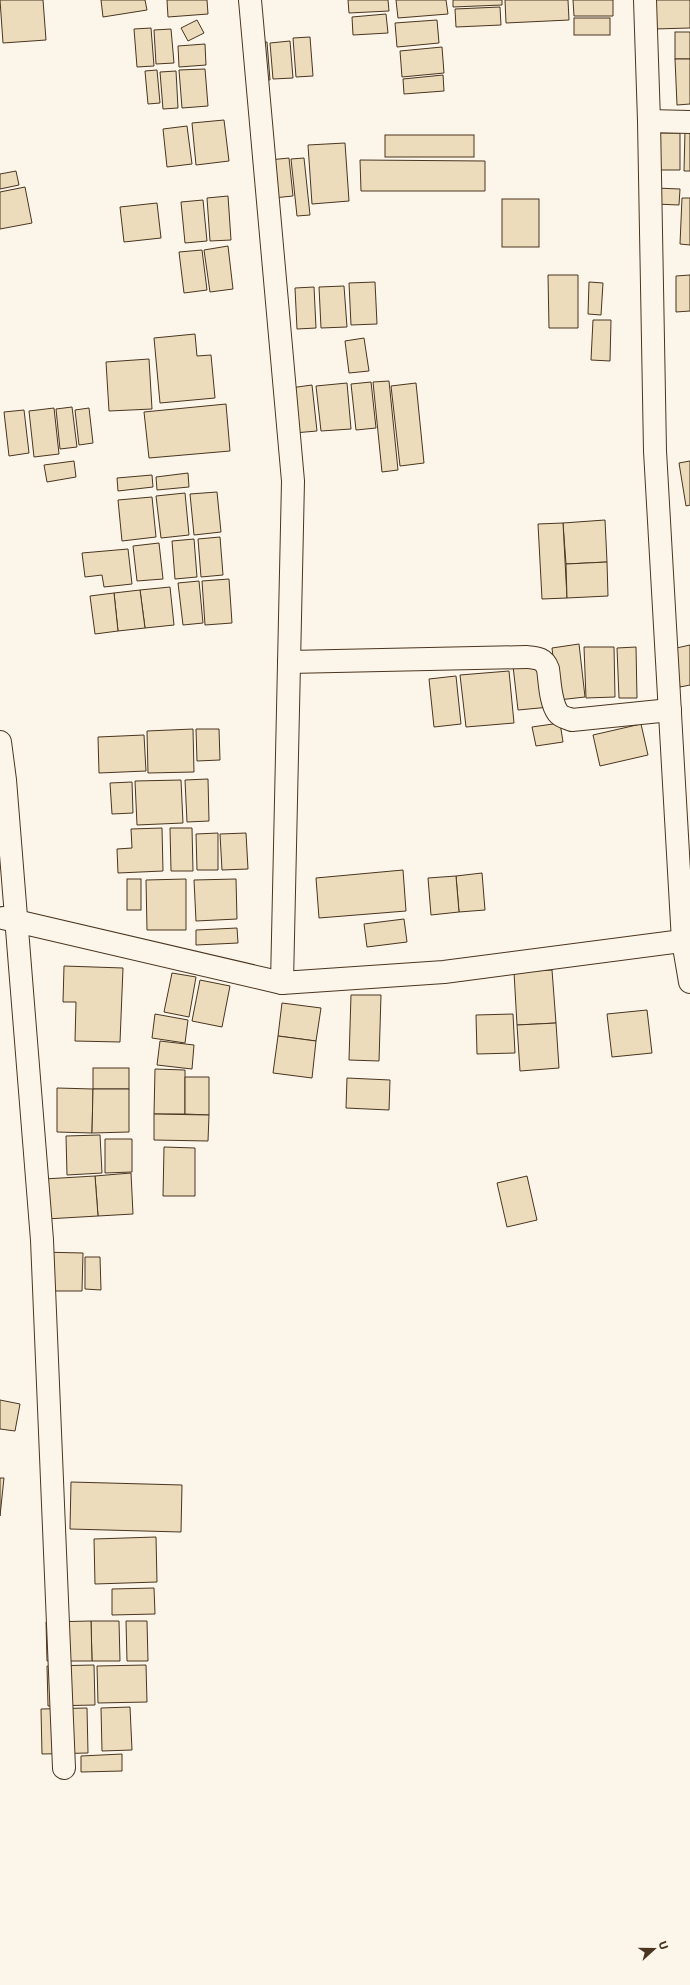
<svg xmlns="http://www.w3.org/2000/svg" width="690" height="1985" viewBox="0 0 690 1985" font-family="Commissioner,sans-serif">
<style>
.building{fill:#ecdcbc;stroke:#4a3520}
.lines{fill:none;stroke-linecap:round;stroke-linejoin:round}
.street-casing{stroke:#4a3520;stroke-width:24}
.street{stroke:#fbf6e9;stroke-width:22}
</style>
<rect width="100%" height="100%" fill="#fbf6e9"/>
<!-- building -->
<g class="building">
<path d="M0 0H43L46 40 3 43Z"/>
<path d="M101 0H145L147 10 103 17Z"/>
<path d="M167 0H207L208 14 168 17Z"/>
<path d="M348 0H388L389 11 349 13Z"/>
<path d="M396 0H446L448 14 398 18Z"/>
<path d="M453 0H502V5L453 7Z"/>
<path d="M505 0H568L569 20 506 23Z"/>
<path d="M573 0H613V16H574Z"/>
<path d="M653 0H690V28L654 29Z"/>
<path d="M500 7 501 25 456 27 455 9Z"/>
<path d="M386 14 388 33 353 35 352 17Z"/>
<rect x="574" y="18" width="36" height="17"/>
<path d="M197 20 204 33 188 41 181 28Z"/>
<path d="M437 20 439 43 397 47 395 23Z"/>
<path d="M151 28 154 66 137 67 134 29Z"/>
<path d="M171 29 174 63 156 64 154 30Z"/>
<rect x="675" y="32" width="15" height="27"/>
<path d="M310 37 313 76 296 77 293 38Z"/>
<path d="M290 41 293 78 273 79 270 43Z"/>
<path d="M267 42 270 80H259L256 43Z"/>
<path d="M205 44 206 65 179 67 178 46Z"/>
<path d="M442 47 444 73 402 77 400 51Z"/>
<path d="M675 59H690V104L677 105Z"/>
<path d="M205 69 208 106 182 108 179 70Z"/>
<path d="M157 70 160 103 148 104 145 71Z"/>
<path d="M176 71 178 108 163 109 160 72Z"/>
<path d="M443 75 444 91 404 94 403 79Z"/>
<path d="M224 120 229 161 196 165 192 123Z"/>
<path d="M187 126 192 164 167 167 163 129Z"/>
<path d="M685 131H690V171H684Z"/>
<path d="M658 133H680V170H657Z"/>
<rect x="385" y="135" width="89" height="22"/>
<path d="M345 143 349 201 312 204 308 145Z"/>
<path d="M289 158 293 196 273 198 269 160Z"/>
<path d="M304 158 310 215 297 216 291 159Z"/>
<path d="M360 160 485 161V191H361Z"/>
<path d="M16 171 19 185 0 189V174Z"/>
<path d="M25 187 32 223 0 229V192Z"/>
<path d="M655 188 680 189 679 205 655 204Z"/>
<path d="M228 196 231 240 210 241 207 198Z"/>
<path d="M682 198H690V245L680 244Z"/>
<rect x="502" y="199" width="37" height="48"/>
<path d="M203 200 207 241 185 243 181 202Z"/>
<path d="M157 203 161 238 124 242 120 207Z"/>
<path d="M228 246 233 289 210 292 204 250Z"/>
<path d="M202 250 207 290 184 293 179 252Z"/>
<path d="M548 275H578V328H549Z"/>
<path d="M690 275V311L676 312V276Z"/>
<path d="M375 282 377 324 351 325 349 283Z"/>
<path d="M589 282 603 283 601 315 588 314Z"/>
<path d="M344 286 347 327 321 328 319 287Z"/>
<path d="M314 287 316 328 297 329 295 288Z"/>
<path d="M593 320H611L610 361 591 360Z"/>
<path d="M195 334 197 356 211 355 215 398 160 403 154 338Z"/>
<path d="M364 338 369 371 349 373 345 341Z"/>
<path d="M149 359 152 409 109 411 106 362Z"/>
<path d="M389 381 398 470 382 472 373 382Z"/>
<path d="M371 382 376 428 356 430 351 384Z"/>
<path d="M347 383 351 429 321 431 316 386Z"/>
<path d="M416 383 424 463 400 466 391 386Z"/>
<path d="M312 385 317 431 294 433 290 388Z"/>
<path d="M226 404 230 451 149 458 144 412Z"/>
<path d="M72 407 77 447 60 449 56 409Z"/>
<path d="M54 408 59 454 34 457 29 411Z"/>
<path d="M89 408 93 443 79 445 75 410Z"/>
<path d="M24 410 29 453 9 456 4 412Z"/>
<path d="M74 461 76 477 47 482 44 465Z"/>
<path d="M690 461V505L686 506 679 463Z"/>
<path d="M188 473 189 487 157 490 156 477Z"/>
<path d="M152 475 153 487 118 491 117 478Z"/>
<path d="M217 492 221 532 194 535 190 494Z"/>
<path d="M185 493 189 535 161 538 156 496Z"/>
<path d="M152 497 156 537 122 541 118 500Z"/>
<path d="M605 520 607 562 566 564 563 523Z"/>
<path d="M563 523 567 598 542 599 538 524Z"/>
<path d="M220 537 223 575 201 577 198 539Z"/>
<path d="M194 539 197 577 175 579 172 541Z"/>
<path d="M159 543 163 579 137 581 133 546Z"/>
<path d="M128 549 132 584 104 587 102 575 85 577 82 553Z"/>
<path d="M607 562 608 596 567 598 566 564Z"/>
<path d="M229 579 232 623 205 625 202 581Z"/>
<path d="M199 581 203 623 183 625 178 583Z"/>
<path d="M170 587 174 625 145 628 140 590Z"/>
<path d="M140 590 145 628 118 631 114 593Z"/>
<path d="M114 593 118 631 95 634 90 596Z"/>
<path d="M579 644 585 697 558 700 552 648Z"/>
<path d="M690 645V685L680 687 672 649Z"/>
<path d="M584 647H614L615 697 586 698Z"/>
<path d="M636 647 637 698H619L617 648Z"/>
<path d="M545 663 550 707 518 710 513 666Z"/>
<path d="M509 671 514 723 466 727 460 675Z"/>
<path d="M456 676 461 724 434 727 429 679Z"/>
<path d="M560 723 563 742 536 746 532 727Z"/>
<path d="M641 724 648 755 600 766 593 735Z"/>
<path d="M193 729 194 772 148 773 147 731Z"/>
<path d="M196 729H219L220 760 197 761Z"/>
<path d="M144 735 146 771 99 773 98 737Z"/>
<path d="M208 779 209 821 187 822 185 780Z"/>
<path d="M181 780 183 823 137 825 135 781Z"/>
<path d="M132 782 133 813 112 814 110 783Z"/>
<path d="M162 828 163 871 118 873 117 849 132 848 131 829Z"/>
<path d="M170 828H192L193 871H171Z"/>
<path d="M218 833V870H197L196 834Z"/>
<path d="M246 833 248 869 222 870 220 834Z"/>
<path d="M403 870 406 911 319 918 316 878Z"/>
<path d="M482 873 485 910 459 912 456 876Z"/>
<path d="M456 876 459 912 431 915 428 878Z"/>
<rect x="127" y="879" width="14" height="31"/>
<path d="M186 879V930H147L146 880Z"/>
<path d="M236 879 237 919 196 921 194 880Z"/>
<path d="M404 919 407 942 367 947 364 924Z"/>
<path d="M237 928 238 943 196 945V930Z"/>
<path d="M64 966 123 968 120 1042 75 1041 76 1002H63Z"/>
<path d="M552 970 556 1023 517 1025 514 972Z"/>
<path d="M172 973 196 977 189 1017 164 1012Z"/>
<path d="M200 980 230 986 222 1027 192 1021Z"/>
<path d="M351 995H381L379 1061 349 1060Z"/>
<path d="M282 1003 321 1008 316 1041 278 1036Z"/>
<path d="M647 1010 652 1053 612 1057 607 1014Z"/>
<path d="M155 1014 188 1020 185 1043 152 1038Z"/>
<path d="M513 1014 515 1053 477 1054 476 1015Z"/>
<path d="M556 1023 559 1068 520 1071 517 1025Z"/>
<path d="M278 1036 316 1041 312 1078 273 1073Z"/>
<path d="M160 1041 194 1045 192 1069 157 1065Z"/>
<rect x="93" y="1068" width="36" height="21"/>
<path d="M155 1069 185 1070V1114H154Z"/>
<path d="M185 1077H209V1115L185 1114Z"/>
<path d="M347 1078 390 1080 389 1110 346 1108Z"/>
<path d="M57 1088 93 1089 92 1133 57 1132Z"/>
<path d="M93 1089H129V1132L92 1133Z"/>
<path d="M154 1114 209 1115 208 1141 154 1140Z"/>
<path d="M100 1135 102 1173 67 1175 66 1136Z"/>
<path d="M105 1139H132V1172L105 1173Z"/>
<path d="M164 1147 195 1148V1196H163Z"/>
<path d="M131 1173 133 1214 98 1216 95 1176Z"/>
<path d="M95 1176 98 1216 46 1219 44 1179Z"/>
<path d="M527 1176 537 1220 507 1227 497 1183Z"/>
<path d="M39 1252 83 1253 82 1291H38Z"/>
<path d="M85 1257H100L101 1290 85 1289Z"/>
<path d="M0 1400 20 1404 15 1431 0 1429Z"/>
<path d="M0 1478H4L0 1516Z"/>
<path d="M71 1482 182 1485 181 1532 70 1529Z"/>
<path d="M156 1537 157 1582 95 1584 94 1539Z"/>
<path d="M154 1588 155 1614 112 1615V1589Z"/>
<path d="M91 1621H119L120 1661H92Z"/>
<path d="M91 1621 92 1661H47L46 1622Z"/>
<path d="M126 1621H147L148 1661H127Z"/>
<path d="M94 1665 95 1705 48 1706 47 1666Z"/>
<path d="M146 1665 147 1702 98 1703 97 1666Z"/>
<path d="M130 1707 132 1750 102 1751 101 1708Z"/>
<path d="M87 1708 88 1753 42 1754 41 1709Z"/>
<path d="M122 1754V1771L81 1772V1756Z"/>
</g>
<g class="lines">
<!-- street casing -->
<g class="street-casing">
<g id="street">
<path d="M250 0 293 481 282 983"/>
<path d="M645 0 649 121 655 451 683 941 690 982"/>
<path d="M649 121 690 122"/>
<path d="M289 662 526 657C537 658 544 658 548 669 550 682 550 702 558 713 561 717 567 718 572 720L670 710"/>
<path d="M0 742 5 780 42 1240 64 1768"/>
<path d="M3 918 282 983 444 972 690 940"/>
</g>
</g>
<!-- street -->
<use href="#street" class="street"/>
</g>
<!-- north arrow -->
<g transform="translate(654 1949) rotate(69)" stroke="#fbf6e9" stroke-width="3" paint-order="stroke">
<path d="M0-3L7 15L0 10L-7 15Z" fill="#4a3520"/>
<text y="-6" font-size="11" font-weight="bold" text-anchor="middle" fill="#4a3520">U</text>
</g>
</svg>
